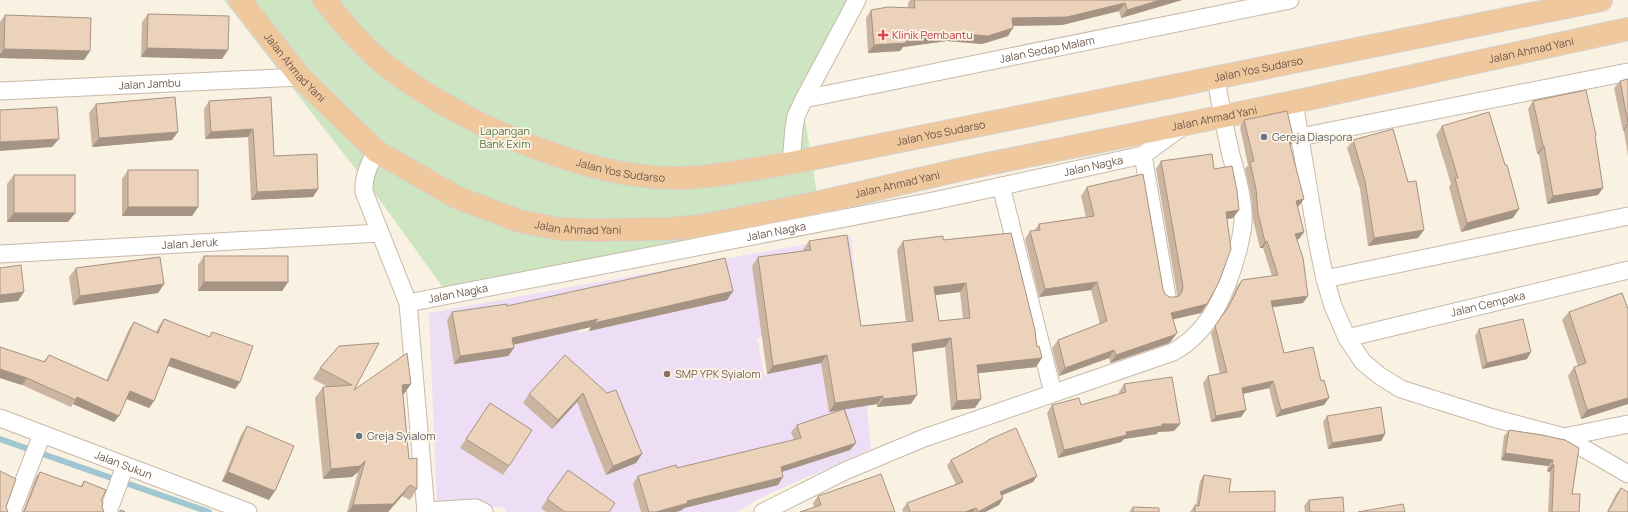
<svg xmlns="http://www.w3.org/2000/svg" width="1628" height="512" viewBox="0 0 1628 512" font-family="Manrope,sans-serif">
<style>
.education{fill:#eedef5;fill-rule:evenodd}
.green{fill:#cde5c1}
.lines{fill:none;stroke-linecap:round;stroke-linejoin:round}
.stream{stroke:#9fc6d1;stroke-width:6}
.minor-casing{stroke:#c8b9aa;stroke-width:19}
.trunk-casing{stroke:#d6d1cd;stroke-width:24}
.minor{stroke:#fff;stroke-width:17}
.trunk{stroke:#f0c89e;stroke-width:22}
.wall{fill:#cbb5a1;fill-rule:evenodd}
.shaded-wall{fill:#a59383}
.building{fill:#ecd2bb;stroke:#a59383;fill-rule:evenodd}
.health-dot{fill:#e0444e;stroke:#fdf5e6;stroke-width:1.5}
.worship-dot{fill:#6b7280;stroke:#fdf5e6;stroke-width:1.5}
.education-dot{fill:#8d6e63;stroke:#fdf5e6;stroke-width:1.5}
.labels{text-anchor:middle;stroke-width:3.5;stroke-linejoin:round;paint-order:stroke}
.health-label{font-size:11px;fill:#be3a42;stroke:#fdf5e6;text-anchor:start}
.street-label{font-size:11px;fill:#6d594b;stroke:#fdf5e6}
.park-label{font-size:11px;fill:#537847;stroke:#fdf5e6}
.worship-label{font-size:11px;fill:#5b616d;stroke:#fdf5e6;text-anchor:start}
.education-label{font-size:11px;fill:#785e54;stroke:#fdf5e6;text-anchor:start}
</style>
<rect width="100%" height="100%" fill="#f9f1e1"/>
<!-- education -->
<path class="education" d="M851 236 871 449 760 498 737 512H676L682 510 633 484 641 512H609L541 508 546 512H507L503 507 437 505 429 313ZM571 300H727L579 333ZM808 328 816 364 764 375 757 338Z"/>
<!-- green -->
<path class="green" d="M224 0H848L804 113 822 225 444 289 382 203Z"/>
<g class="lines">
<!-- stream -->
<path class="stream" d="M0 439 209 512"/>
<!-- minor casing -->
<g class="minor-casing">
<g id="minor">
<path id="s1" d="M0 91 300 77"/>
<path id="s2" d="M804 99 1290 0"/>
<path d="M1294 102 1317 240 1325 279 1333 306 1347 338 1363 362 1380 376 1401 389 1493 418 1564 437 1628 474"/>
<path d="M1300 137 1628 72"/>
<path d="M376 151C369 165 363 177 364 192L408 303 426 512"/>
<path d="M1143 155 1167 296"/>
<path d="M791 163 794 128 796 116 804 99 857 0"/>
<path d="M1001 186 1053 393"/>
<path id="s3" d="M0 254 380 233"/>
<path d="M1325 279 1628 216"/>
<path id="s4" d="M408 303 938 200 1143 155 1183 126"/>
<path id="s5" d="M1347 338 1628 270"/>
<path id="s6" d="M0 418 248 512"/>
<path d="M1564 437 1628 424"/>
<path d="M426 511 476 508 484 512"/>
<path d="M12 512 42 434"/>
<path d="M108 512 125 466"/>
<path d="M763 512 845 471 924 438 1173 352C1211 331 1227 291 1238 250 1241 237 1244 225 1243 212 1242 192 1236 174 1231 155 1225 129 1220 104 1216 78"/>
</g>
</g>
<!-- trunk casing -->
<g class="trunk-casing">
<g id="trunk">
<path id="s7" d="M240 0 300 77 376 151 456 197 519 221 559 229 593 230 667 229 700 226 821 202 963 169 1294 102 1628 29"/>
<path id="s8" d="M324 0C341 20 357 41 377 58 445 116 581 178 672 178 712 178 752 169 791 163L1601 0"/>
</g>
</g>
<!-- minor -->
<use href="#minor" class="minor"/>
<!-- trunk -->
<use href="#trunk" class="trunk"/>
</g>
<!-- wall -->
<g class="wall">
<path d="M910 0H1182L1121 18 1119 11 1062 25 1013 26 1008 36 982 44 947 41 903 47 900 51 868 53 866 18 871 10 908 8V3Z"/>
<path d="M148 14 222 59 141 57 142 22Z"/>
<path d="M5 15 84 60 0 58V22Z"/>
<path d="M1628 79V156L1624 131H1623L1614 88 1620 81Z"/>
<path d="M271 97 274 156 318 189 313 197 251 200 248 137 205 139 204 109 209 101Z"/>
<path d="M1533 101 1596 135 1595 137 1603 188 1598 195 1547 204 1539 154H1537L1528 109Z"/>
<path d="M96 104 172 140 92 147 89 113Z"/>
<path d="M1244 120 1294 140 1290 145 1299 206 1297 207 1304 232 1299 239H1297L1303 303 1272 307 1284 353 1324 405 1276 417 1269 388 1243 394 1241 417 1211 422 1203 383 1208 376 1220 374 1211 333 1225 313 1237 286 1242 280 1272 276 1263 248H1260L1253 220 1251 196 1245 169 1248 165 1240 127Z"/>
<path d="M1442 126 1513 218 1461 232 1449 187 1451 184 1436 135Z"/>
<path d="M1353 140 1418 238 1368 246 1360 189 1347 148Z"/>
<path d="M1161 161 1214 169 1239 210 1233 218 1227 219 1207 304 1201 313 1173 319 1177 333 1171 341 1169 343 1110 363 1109 358 1059 376 1052 348 1058 340 1100 324 1091 290 1039 297 1025 239 1030 231H1034L1039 224 1086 217 1081 196 1087 187 1163 289 1165 294 1169 297H1177V294L1156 169Z"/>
<path d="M128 170 198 207 192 216H122V179Z"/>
<path d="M14 175 75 213 68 222H7V184Z"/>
<path d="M943 240 1036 367 978 373 975 408 951 410 945 347 913 352 911 404 877 407V404L845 409 856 443 850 450 782 472 778 485 684 508 682 510 676 512H641L633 484 638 476 677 468 794 440 791 432 797 425 842 410 829 412 821 363 767 374 752 266 758 257 803 251V250L809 241 861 326 906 322 897 250 903 241ZM960 292 963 319 939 321 935 295Z"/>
<path d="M204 256 288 282 282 291H198V265Z"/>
<path d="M76 268 164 284 158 293 73 305 69 277Z"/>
<path d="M733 291 727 300 589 331 591 327 513 345 514 348 508 356 454 364 447 320 452 312 507 306Z"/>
<path d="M1569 312 1628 404 1581 419 1568 376 1574 367 1578 366 1562 320Z"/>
<path d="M164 319 209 337 212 332 240 382 235 389 168 366 154 401 149 408 126 399 119 416 114 422 73 404 71 407 22 385 0 378 44 361 49 355 106 381 129 329 134 322 156 332 159 326Z"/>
<path d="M1479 329 1527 359 1482 369 1475 336Z"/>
<path d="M339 346 354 390 411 384 403 395 409 459 417 489 410 500 402 496 388 512H347L358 472 352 477 323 479 315 398 323 387H328L313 379 320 368Z"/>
<path d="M565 355 642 454 636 463 606 475 577 402 552 429 523 403 529 394Z"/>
<path d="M1124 384 1180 424 1174 431 1158 432 1157 434 1124 439 1121 442 1058 458 1047 413 1052 405H1081L1119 394V392Z"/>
<path d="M490 403 509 466 503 475 460 448Z"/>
<path d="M1327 416 1385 434 1381 441 1328 449 1323 422Z"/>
<path d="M247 426 269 500 222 481 241 435Z"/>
<path d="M1509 430 1542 435 1572 494 1579 512H1548L1550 472 1547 471 1548 466 1501 460 1504 436Z"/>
<path d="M988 440 1033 482 1002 495 1003 498 999 505 985 512H903L902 510 907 503 956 484 947 466 951 460 986 442Z"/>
<path d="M568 470 609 512H546L541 508Z"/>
<path d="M40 472 80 487 84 481 101 501 102 507 23 512 36 477Z"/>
<path d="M1204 475 1229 492 1275 512H1190L1195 505 1196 506 1200 481Z"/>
<path d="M1621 488 1628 512H1607L1616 494Z"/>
<path d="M818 496 895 512 814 507 813 503Z"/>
<path d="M1309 500 1344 512H1305L1304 506Z"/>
<path d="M1133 507 1159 512H1129Z"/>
</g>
<!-- shaded-wall -->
<g class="shaded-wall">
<path d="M1160 0H1182L1121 18 1127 10Z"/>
<path d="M1125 3 1119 11 1062 25 1006 26 1012 18Z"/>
<path d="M1013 28 1008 36 982 44 947 41 903 47 900 51 868 53 874 45 906 39 953 33Z"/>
<path d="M147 48 228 50 222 59 141 57Z"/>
<path d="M4 49 90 51 84 60 0 58V54Z"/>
<path d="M1628 123V125L1624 131H1623Z"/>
<path d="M253 129 248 137 205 139 211 132Z"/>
<path d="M178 132 172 140 92 147 99 138Z"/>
<path d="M59 139 52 147 0 151V142Z"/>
<path d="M1294 140 1289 147V141Z"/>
<path d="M1543 146H1544L1539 154H1537Z"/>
<path d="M1603 188 1598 195 1547 204 1553 196Z"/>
<path d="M318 189 313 197 251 200 257 192Z"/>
<path d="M1304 199 1299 206 1291 208 1296 201Z"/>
<path d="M128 207H198L192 216H122Z"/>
<path d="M1519 209 1513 218 1461 232 1467 223Z"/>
<path d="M1239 210 1233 218 1220 220 1226 212Z"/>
<path d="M14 213H75L68 222H7Z"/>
<path d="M1424 230 1418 238 1368 246 1374 238Z"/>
<path d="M1304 232 1299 239 1291 241 1295 234Z"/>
<path d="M1267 241 1263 248H1260L1265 242Z"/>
<path d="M204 282H288L282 291H198Z"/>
<path d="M1097 282 1091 290 1039 297 1045 289Z"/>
<path d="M966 283 960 292 928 296 934 287Z"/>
<path d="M164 284 158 293 73 305 80 296Z"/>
<path d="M733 291 727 300 589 331 591 327 507 346 512 338 598 319Z"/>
<path d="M24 292 18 301 0 303V295Z"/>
<path d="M1308 296 1303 303 1266 308 1271 301Z"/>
<path d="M1207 304 1201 313 1166 321 1171 313Z"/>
<path d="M1177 333 1171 341 1169 343 1110 363 1116 355Z"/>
<path d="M951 338 945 347 906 353 912 344Z"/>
<path d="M514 348 508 356 454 364 460 356Z"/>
<path d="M1114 350 1109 358 1059 376 1065 368Z"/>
<path d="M1531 352 1527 359 1482 369 1487 363Z"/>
<path d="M827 355 821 363 767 374 773 366Z"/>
<path d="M171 358 240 382 235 389 166 365Z"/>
<path d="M1042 358 1036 367 971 374 977 365Z"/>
<path d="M0 369 27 378 22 385 0 378Z"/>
<path d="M1273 381 1269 388 1237 395 1242 388Z"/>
<path d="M411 384 403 395 402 385Z"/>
<path d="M130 391 154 401 149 408 125 398Z"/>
<path d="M583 393 577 402 552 429 558 420Z"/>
<path d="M917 395 911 404 877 407 883 399Z"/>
<path d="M883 396 877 404 829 412 835 403Z"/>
<path d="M77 397 119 416 114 422 73 404Z"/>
<path d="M1329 398 1324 405 1276 417 1281 410Z"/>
<path d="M1628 398V404L1581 419 1587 410Z"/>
<path d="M981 399 975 408 951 410 957 401Z"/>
<path d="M1246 410 1241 417 1211 422 1216 416Z"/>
<path d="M1162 424H1180L1174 431 1158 432 1157 434 1124 439 1121 442 1058 458 1064 450 1126 432Z"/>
<path d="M1385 434 1381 441 1328 449 1332 443Z"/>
<path d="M856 443 850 450 775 474 781 467Z"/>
<path d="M1505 453 1553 460 1548 466 1501 460Z"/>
<path d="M642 454 636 463 606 475 613 466Z"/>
<path d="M365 461 358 472 352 477 323 479 331 469Z"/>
<path d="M1552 465H1554L1550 472 1547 471Z"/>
<path d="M228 472 275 491 269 500 222 481Z"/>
<path d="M1037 476 1033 482 996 498 1000 492Z"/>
<path d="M783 477 778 485 684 508 682 510 676 512H656L687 501Z"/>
<path d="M410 485 402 496 388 512H348L353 505Z"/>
<path d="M1003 498 999 505 985 512H978Z"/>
<path d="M976 508 973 512H965Z"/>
</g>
<!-- building -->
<g class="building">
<path d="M914 0H1160L1127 10 1125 3 1067 17 1012 18 1013 28 988 36 953 33 906 39V43L874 45 871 10 888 7 915 8Z"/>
<path d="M148 14 229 16 228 50 147 48Z"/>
<path d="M5 15 91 18 90 51 4 49Z"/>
<path d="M1628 79V123L1620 81Z"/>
<path d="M1586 90 1596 135 1595 136 1603 188 1553 196 1544 146H1543L1533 101Z"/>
<path d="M175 97 178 132 99 138 96 104Z"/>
<path d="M271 97 274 156 317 154 318 189 257 192 253 129 211 132 209 101Z"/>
<path d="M57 107 59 139 0 142V110Z"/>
<path d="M1287 111 1294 140 1289 141 1304 199 1296 201 1304 232 1295 234 1303 258 1308 296 1271 301 1284 353 1313 347 1321 381 1324 380 1329 398 1281 410 1273 381 1242 388 1246 410 1216 416 1208 376 1227 372 1215 326 1229 306 1242 280 1278 275 1267 241 1265 242 1258 213 1256 189 1250 162 1254 161 1244 120Z"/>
<path d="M1489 112 1505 165H1507L1519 209 1467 223 1455 178H1458L1442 126Z"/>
<path d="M1393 129 1408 182 1416 181 1424 230 1374 238 1365 181 1353 140Z"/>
<path d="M1212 154 1214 169 1232 166 1237 191 1239 210 1226 212 1231 249 1219 282 1207 304 1171 313 1177 333 1174 335 1116 355 1114 350 1065 368 1058 340 1107 321 1097 282 1045 289 1030 231 1040 230 1039 224 1094 216 1087 187 1143 174 1163 289 1165 294 1169 297H1175L1179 296 1182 292 1183 286 1161 161Z"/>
<rect x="128" y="170" width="70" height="37"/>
<rect x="14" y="175" width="61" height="38"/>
<path d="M1011 233 1035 330 1037 347 1039 346 1042 358 977 365 981 399 957 401 951 338 912 344 917 395 883 399V396L835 403 827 355 773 366 758 257 811 250 809 241 847 235 861 326 913 321 903 241 943 236V240ZM966 283 970 318 939 321 934 287Z"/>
<rect x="204" y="256" width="84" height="26"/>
<path d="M160 257 164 284 80 296 76 268Z"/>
<path d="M725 258 733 291 594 323 598 319 512 338 514 348 460 356 452 312 507 304V306Z"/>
<path d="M21 265 24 292 0 295V268Z"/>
<path d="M1622 293 1628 309V398L1587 410 1574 367 1586 363 1569 312Z"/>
<path d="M164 319 210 337 212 332 253 346 240 382 171 358 154 401 130 391 119 416 77 397 76 400 27 378 0 369V347L45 362 49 355 108 381 134 322 158 333Z"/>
<path d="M1523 319 1531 352 1487 363 1479 329Z"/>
<path d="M379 343 354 390 407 353 411 384 402 385 409 459 417 458V489L410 485 393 504 353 505 365 461 360 466 331 469 323 387 352 385 320 368 339 346Z"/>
<path d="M565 355 607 393 616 390 642 454 613 466 583 393 558 420 529 394Z"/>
<path d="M1172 377 1180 424H1162V426L1126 432 1127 435 1064 450 1052 405 1079 398 1081 405 1126 392 1124 384Z"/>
<path d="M490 403 532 430 509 466 466 439Z"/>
<path d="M1381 407 1385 434 1332 443 1327 416Z"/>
<path d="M844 409 856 443 781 467 783 477 687 501 688 503 656 512H649L638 476 676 465 677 468 801 438 797 425Z"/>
<path d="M247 426 294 446 275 491 228 472Z"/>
<path d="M1016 428 1037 476 1000 492 1003 498 978 512 976 508 965 512H910L907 503 963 482 951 460 988 441V440Z"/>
<path d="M1509 430 1542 435 1565 440 1579 448 1572 494H1580L1579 512H1552L1554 465H1552L1553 460 1505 453Z"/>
<path d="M568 470 615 503 609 512H565L547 499Z"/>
<path d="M0 471 16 479 6 507 8 512H0Z"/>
<path d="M40 472 82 487 84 481 106 490 101 501 103 502 102 507 104 512H23L25 510Z"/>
<path d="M881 474 895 512H800L821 505 818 496Z"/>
<path d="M1204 475 1231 479 1229 492 1275 491V512H1195V505L1199 506Z"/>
<path d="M1621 488 1628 492V512H1608Z"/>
<path d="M1343 497 1344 512H1310L1309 500Z"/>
<path d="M1403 504 1405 512H1358Z"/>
<path d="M1133 507 1159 508V512H1133Z"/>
<path d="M121 510 125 512H119Z"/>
</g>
<!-- markers -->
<path class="health-dot" d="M881 29h4v4h4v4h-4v4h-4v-4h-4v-4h4z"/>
<g class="worship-dot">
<circle cx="1264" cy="137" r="4"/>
<circle cx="359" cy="436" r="4"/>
</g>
<circle class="education-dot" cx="667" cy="374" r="4"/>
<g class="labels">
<!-- health labels -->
<g class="health-label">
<text x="892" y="39">Klinik Pembantu</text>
</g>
<!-- street labels -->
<g class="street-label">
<text dy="4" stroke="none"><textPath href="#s2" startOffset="248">Jalan Sedap Malam</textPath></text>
<text dy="4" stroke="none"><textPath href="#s7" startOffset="1395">Jalan Ahmad Yani</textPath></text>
<text dy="4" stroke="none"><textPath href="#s7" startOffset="87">Jalan Ahmad Yani</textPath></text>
<text dy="4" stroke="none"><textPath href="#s8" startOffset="999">Jalan Yos Sudarso</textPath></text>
<text dy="4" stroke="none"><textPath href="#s1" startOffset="150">Jalan Jambu</textPath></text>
<text dy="4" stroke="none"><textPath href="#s7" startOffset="1071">Jalan Ahmad Yani</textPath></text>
<text dy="4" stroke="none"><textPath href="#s8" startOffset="675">Jalan Yos Sudarso</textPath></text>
<text dy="4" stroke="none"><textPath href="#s4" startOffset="699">Jalan Nagka</textPath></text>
<text dy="4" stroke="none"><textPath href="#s8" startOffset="350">Jalan Yos Sudarso</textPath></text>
<text dy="4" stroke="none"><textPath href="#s7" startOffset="747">Jalan Ahmad Yani</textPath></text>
<text dy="4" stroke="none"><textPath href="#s7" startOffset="423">Jalan Ahmad Yani</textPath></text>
<text dy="4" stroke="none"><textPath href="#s4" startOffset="375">Jalan Nagka</textPath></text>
<text dy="4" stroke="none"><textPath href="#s3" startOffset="190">Jalan Jeruk</textPath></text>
<text dy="4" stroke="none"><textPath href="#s4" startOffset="51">Jalan Nagka</textPath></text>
<text dy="4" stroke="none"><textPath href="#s5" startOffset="145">Jalan Cempaka</textPath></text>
<text dy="4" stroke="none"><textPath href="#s6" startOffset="132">Jalan Sukun</textPath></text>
</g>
<!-- park labels -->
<g class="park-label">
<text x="505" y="135">Lapangan<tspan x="505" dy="13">Bank Exim</tspan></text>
</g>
<!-- worship labels -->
<g class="worship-label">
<text x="1272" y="141">Gereja Diaspora</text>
<text x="367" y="440">Greja Syialom</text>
</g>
<!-- education labels -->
<g class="education-label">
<text x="675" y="378">SMP YPK Syialom</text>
</g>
</g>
</svg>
